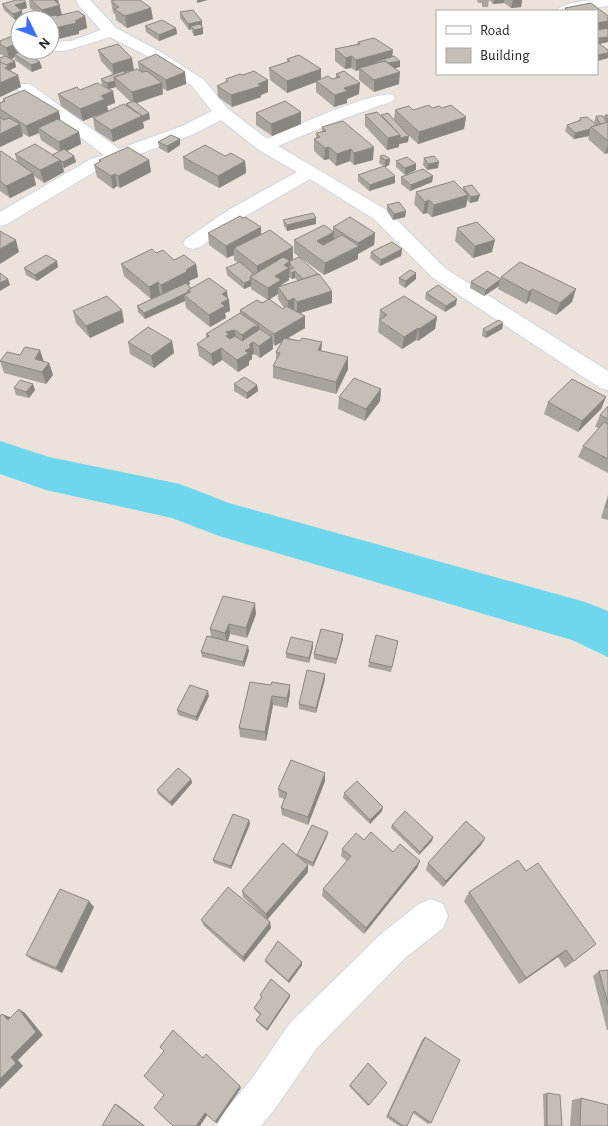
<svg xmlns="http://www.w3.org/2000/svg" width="608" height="1126" viewBox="0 0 608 1126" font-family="'Alegreya Sans',sans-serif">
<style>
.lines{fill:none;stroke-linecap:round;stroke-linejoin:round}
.river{fill:#6ed6ed;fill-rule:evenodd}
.street-casing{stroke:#d0d5e2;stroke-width:2}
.street{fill:#fff;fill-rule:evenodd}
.wall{fill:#a9a39d;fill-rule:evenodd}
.shaded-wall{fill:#898580}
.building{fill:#c4beb7;stroke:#898580}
</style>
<rect width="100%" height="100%" fill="#ebe3db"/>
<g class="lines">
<!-- river -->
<path class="river" d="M0 441 49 457 180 484 229 503 585 602 608 611V657L572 640 219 536 172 518 46 490 0 474Z"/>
<!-- street casing -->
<g class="street-casing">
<g id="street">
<path d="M76 0H90L116 28 161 52 204 80 228 109 267 139C289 129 374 90 393 95L395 98 393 101 337 121 278 146 388 211 446 269 608 371V390L600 388 432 277 374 219 310 179 244 217 200 247 193 249 186 247 183 243 186 239 230 209 297 172 259 150 221 120 194 134 101 168 7 224 0 226V212L89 160 104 155 18 90 16 87 18 84H30L119 149 182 126 212 111 192 86 151 58 110 37 65 51 45 50H50V42L71 41 101 30 80 7Z"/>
<path d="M608 0V6L575 11H556C567 0 592 0 608 0Z"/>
<path d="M431 899 443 904 448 916 443 928 405 958 316 1049 277 1106 261 1126H217L223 1113 251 1080 290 1023 381 934 419 904Z"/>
</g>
</g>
<!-- street -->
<use href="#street" class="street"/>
</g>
<!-- wall -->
<g class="wall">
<path d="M29 0H58L62 15 85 16 87 28 79 31V34L50 20 40 19 42 18 30 8Z"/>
<path d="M477 0H489L488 7H482V3H478Z"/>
<path d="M489 0H522L521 7 511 8 504 3 493 4Z"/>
<path d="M111 1 153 19 127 28 116 20 115 14 113 13Z"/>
<path d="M591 3 608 16V42L600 44 608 50V58L597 61V11H564L565 8Z"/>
<path d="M2 4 27 8 20 10 23 17 15 20 4 10Z"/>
<path d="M180 12 202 27 203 34 194 36 192 32 191 29 189 30 180 18Z"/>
<path d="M145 26 176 28 177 34 159 41 146 32Z"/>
<path d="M20 33V50H40L41 54 34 58 42 68 32 72 15 60V57L11 59 16 67 10 70V71L18 75 21 87 0 97V58L4 56 0 54V41Z"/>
<path d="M358 42 400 61V67L394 68 399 84 374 92 359 80V70L356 71 351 68 345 69 335 61V49L357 44Z"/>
<path d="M98 50 134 70 125 72 126 73 139 70 138 62 185 72 186 84 167 91 162 88 163 94 137 103 150 119 143 122 144 128 113 142 95 130 93 118 126 106V104L131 102 116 88V87L109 89 113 91 115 103 107 106 108 111 83 121 61 106 58 94 80 90 105 87 102 85 101 79 113 74 101 61Z"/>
<path d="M287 59 321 79H332L336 78V74L344 71 359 94 347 99V103L334 107 316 92V82L287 93 270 80 269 68 287 62Z"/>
<path d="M243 75 268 80V92L261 95V97L232 107 218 97 217 86 226 82V79Z"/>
<path d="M3 99 61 121 79 132 81 144 66 151 74 156 76 162 64 168 63 167 64 172 44 183 34 176 36 185 10 198 0 191V152L17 162 15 154 52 155 59 152 41 140 39 133 29 137 22 133 23 136 0 147V103L3 101Z"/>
<path d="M432 108H442L466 117 464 129 418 144 407 134 408 142 399 144V147L387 150 365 126V115H381L394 120 395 110H413Z"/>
<path d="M301 112V124L272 136 256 125V113Z"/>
<path d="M605 115H608V153L605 154 588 139 589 136 574 139 565 131 567 125 579 121 580 118 595 124 594 122 596 116 604 118Z"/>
<path d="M322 127 373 160 354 165 350 161 336 166 329 159 324 160 314 151V139H316V133L322 132Z"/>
<path d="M180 139V145L168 153 159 148 158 142Z"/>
<path d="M225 156 245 161 246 173 219 188 184 169 183 157Z"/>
<path d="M380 156 390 159 389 165 385 167 379 163Z"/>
<path d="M424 158 438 168 427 170 423 165Z"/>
<path d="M99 160H149L151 172 120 188 117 186 113 189 97 177 94 165 99 162Z"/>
<path d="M396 161 416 164V170L405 175 396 167Z"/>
<path d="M358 175 395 176V183L369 191 358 181Z"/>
<path d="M433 176 432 182 410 191 401 184V177Z"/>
<path d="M463 187 478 201 470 203 467 200 466 207 432 217 427 213 423 214 414 204 416 192 463 190Z"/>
<path d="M387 205 406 211 405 217 393 220 387 211Z"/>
<path d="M283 220 316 224 287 231 284 226Z"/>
<path d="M333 227 375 233 374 245 358 254V259L324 275 294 253V240L333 231Z"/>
<path d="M457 228 492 252 473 258 455 241Z"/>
<path d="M208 233 261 234 293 247V259L332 291V303L300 313 305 328 287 338 300 341 322 342 321 350 348 369 336 394 273 378V366L276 360V352L282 341 275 346 273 344V349L260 358 254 354 252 355V359L249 361V365L238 372 222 360 213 366 199 356 197 344 206 338V334L240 313V310L262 303 268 300 251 289V286L244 289 227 275 226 268 238 263 234 260V255L227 258 209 245ZM289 277 292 279 295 278 298 281 281 286V285L289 280ZM278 294V299L284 308 283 309 269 300Z"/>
<path d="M402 249 401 256 380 266 370 258 371 252Z"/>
<path d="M174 260 196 264 198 277 189 281 190 284 188 285 191 288 228 298 230 311 225 313 226 318 210 327 186 308 185 301 145 319 138 312 137 306 161 295H160L151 299 124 276 121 264Z"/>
<path d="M58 267 37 281 26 275 24 268Z"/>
<path d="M416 273V279L405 288 399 284V278Z"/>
<path d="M501 277 572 302 556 315 529 301 526 304 498 289 499 286 484 296 470 288 471 282 501 278Z"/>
<path d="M426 293 456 305 445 312 425 299Z"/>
<path d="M380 310 437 317 435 329 418 341 416 340 402 349 378 332Z"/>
<path d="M73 311 124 322 90 338 76 323Z"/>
<path d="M503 323 502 329 486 338 482 336 483 329Z"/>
<path d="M172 341 174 353 154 368 130 354 128 342Z"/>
<path d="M20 355 49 363 53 375 46 384 4 373 0 361Z"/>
<path d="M234 384 257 385 258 391 247 399 234 391Z"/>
<path d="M14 388 35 390 29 398 16 395Z"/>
<path d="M381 389 380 401 365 421 338 409 339 397Z"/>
<path d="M606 397 601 409 578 432 544 414 548 402Z"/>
<path d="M608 406V473L578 457 583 446 599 428 595 427 600 415Z"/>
<path d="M608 495V520L601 518Z"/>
<path d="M256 614 247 638 230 634 228 641 249 651 244 667 202 657 201 652 211 637 210 629Z"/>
<path d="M343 634V639L336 664 314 659V654Z"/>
<path d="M398 641 391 672 368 667 369 662Z"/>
<path d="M313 642V647L309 663 286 658V653Z"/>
<path d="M325 674V679L316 713 299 709V704Z"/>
<path d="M250 682 290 694 287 708 273 705 266 741 240 737 239 728Z"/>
<path d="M209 696 197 721 178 715 177 710Z"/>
<path d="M325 773V781L308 825 282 815 281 808 284 799 279 797 278 789Z"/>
<path d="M191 779 192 783 172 806 158 794 157 790Z"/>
<path d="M344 793 382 811 370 824 343 798Z"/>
<path d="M250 824 231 869 214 863 213 860Z"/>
<path d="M392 825 433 837 432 841 419 855 391 828Z"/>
<path d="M328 832 327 836 313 867 306 863 308 872 267 920 270 922 271 928 244 962 204 926 201 920 264 917 243 897 242 891 297 855Z"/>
<path d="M485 838 481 845 443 887 426 870 428 863Z"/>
<path d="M364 840 420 861 417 868 364 934 322 896 323 889 347 861 341 856 342 849Z"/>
<path d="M526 871 596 944 565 968 558 957 519 984 464 901 469 892Z"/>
<path d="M94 907 62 973 32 960 26 955Z"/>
<path d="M265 960 302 962V965L289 983 265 962Z"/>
<path d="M608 970V1030H607L593 976 599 971Z"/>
<path d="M260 995 290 997 267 1031 257 1022 256 1020 260 1015 255 1010 254 1008 261 998Z"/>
<path d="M425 1037 431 1123 428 1124 413 1113 407 1126H399L386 1117 422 1040Z"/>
<path d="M368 1063 387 1083 368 1106 349 1086Z"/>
<path d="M547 1093 562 1126H544L543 1094Z"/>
<path d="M581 1098 608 1126H570L572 1100Z"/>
</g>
<!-- shaded-wall -->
<g class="shaded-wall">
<path d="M53 0H58L62 16 44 20 42 10Z"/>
<path d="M197 0H208L197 3Z"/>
<path d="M494 0H504V3L493 4Z"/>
<path d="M513 0H522L521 7 511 8Z"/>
<path d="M26 2 27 8 17 11 15 5Z"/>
<path d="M151 8 153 19 127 28 125 16Z"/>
<path d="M22 11 23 17 15 20 13 14Z"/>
<path d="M85 16 87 28 79 31V34L50 41V29L75 21Z"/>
<path d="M202 21V27L191 26V29L189 30 188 24Z"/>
<path d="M608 21V32L597 34V23Z"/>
<path d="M176 28 177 34 159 41V35Z"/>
<path d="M203 28V34L194 36V30Z"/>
<path d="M608 37V42L598 44 599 38Z"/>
<path d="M20 42V50H22L23 54H14L15 57 10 60 6 48Z"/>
<path d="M30 50H40L41 54 32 58Z"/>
<path d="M393 50 392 61 375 62V66L359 68V70L356 71V60Z"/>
<path d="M608 53V58L597 61V55Z"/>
<path d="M352 56 351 68 345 69 346 58Z"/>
<path d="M132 58 134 70 114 75 112 64Z"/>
<path d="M15 61 16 67 10 70 12 78 18 75 21 87 0 97V83L5 65Z"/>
<path d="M400 61V67L379 72V66Z"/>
<path d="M40 62 42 68 32 72 31 65Z"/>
<path d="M321 69V80L316 81V82L287 93V81Z"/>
<path d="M185 72 186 84 167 91 166 80Z"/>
<path d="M400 72 399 84 374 92V80Z"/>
<path d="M268 80V92L261 95V97L232 107 231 95Z"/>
<path d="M115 81 116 87 108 89 107 83Z"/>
<path d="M162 83 163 94 134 104 132 92Z"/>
<path d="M360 83 359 94 347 99V103L334 107 335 95 344 88Z"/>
<path d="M113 91 115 103 107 106 108 111 83 121 80 109 101 96Z"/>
<path d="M59 111 61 123 38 128 39 133 29 137 26 126Z"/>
<path d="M301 112V124L272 136 271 124Z"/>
<path d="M149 113 150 119 143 122 144 128 113 142 111 130Z"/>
<path d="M466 117 464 129 418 144 419 132Z"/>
<path d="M20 124 23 136 0 147V134Z"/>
<path d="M590 129 589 136 574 139 575 133Z"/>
<path d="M79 132 81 144 61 154 59 142Z"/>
<path d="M400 135 399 147 387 150 388 138Z"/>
<path d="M409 136 408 142 399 144 400 138Z"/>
<path d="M180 139V145L168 153 167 146Z"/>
<path d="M608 145V153L605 154Z"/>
<path d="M329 147V159L324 160 325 148Z"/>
<path d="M374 147 373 160 354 165V153Z"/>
<path d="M351 149 350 161 336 166 337 154Z"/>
<path d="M74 156 76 162 64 168 63 162Z"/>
<path d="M390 159 389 165 385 167V160Z"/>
<path d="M61 160 64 172 44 183 40 170Z"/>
<path d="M149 160 151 172 120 188 118 176Z"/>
<path d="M245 161 246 173 219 188 218 176Z"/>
<path d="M439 162 438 168 427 170 428 164Z"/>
<path d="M416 164V170L405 175V168Z"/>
<path d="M33 173 36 185 10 198 6 186Z"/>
<path d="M115 174 117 186 113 189 111 176Z"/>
<path d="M395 176V183L369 191 370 185Z"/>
<path d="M433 176 432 182 410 191 411 185Z"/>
<path d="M468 195 466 207 432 217 434 205Z"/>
<path d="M480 195 478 201 470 203 471 197Z"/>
<path d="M429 200 427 213 423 214 425 202Z"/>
<path d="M406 211 405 217 393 220 394 214Z"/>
<path d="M316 218V224L287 231V225Z"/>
<path d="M261 227V239L234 248V255L227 258 226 246Z"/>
<path d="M334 232V244L316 253 317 241Z"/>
<path d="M375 233 374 245 358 254V259L324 275 325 263 358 247V243Z"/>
<path d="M16 240 19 252 0 264V249Z"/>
<path d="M495 240 492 252 473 258 475 246Z"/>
<path d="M293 247V259L257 278V266Z"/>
<path d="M402 249 401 256 380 266 381 260Z"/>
<path d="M57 261 58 267 37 281 35 275Z"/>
<path d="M290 261 289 280 281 285 282 292 278 287V294L268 300V288L284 265Z"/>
<path d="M196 264 198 277 189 281 190 284 163 297 161 285Z"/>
<path d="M295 271V278L292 279V273Z"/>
<path d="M416 273V279L405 288 406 281Z"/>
<path d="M8 279 10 285 0 291V283Z"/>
<path d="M500 279 499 286 484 296 486 290Z"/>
<path d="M251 280V286L244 289V283Z"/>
<path d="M158 282 160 295 151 299 149 287Z"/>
<path d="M532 289 529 301 526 304 529 292Z"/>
<path d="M576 289 572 302 556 315 560 303Z"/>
<path d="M227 291 228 299H229L230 311 225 313 226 318 210 327 209 315 221 303 222 294Z"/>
<path d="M332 291V303L297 314V302Z"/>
<path d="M188 292 189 298 184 295 185 301 145 319 144 313Z"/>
<path d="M294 298V310L288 313V301Z"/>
<path d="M457 299 456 305 445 312 446 306Z"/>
<path d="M122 310 124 322 90 338 86 326Z"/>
<path d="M305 316V328L275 346 274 334Z"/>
<path d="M437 317 435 329 418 341 419 329Z"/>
<path d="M503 323 502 329 486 338 487 332Z"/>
<path d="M259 326V338L243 347 242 335 253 327Z"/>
<path d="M418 328 416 340 402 349 404 337Z"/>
<path d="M235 330 236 342 228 348 226 332Z"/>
<path d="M272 337 273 349 260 358 259 346Z"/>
<path d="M172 341 174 353 154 368 151 356Z"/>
<path d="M253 342 254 354 252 355V359L249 361V365L238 372 237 360 245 351 249 345Z"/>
<path d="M322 342 321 354 318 350Z"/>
<path d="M221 348 222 360 213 366 211 354Z"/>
<path d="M40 350 44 362 35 359Z"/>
<path d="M348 357V369L336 394V382Z"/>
<path d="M49 363 53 375 46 384 42 372Z"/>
<path d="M33 384 35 390 29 398 26 392Z"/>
<path d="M257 385 258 391 247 399V393Z"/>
<path d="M381 389 380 401 365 421 366 409Z"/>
<path d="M606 397 601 409 578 432 582 421Z"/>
<path d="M255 603 256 614 247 638 246 628Z"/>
<path d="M229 624 230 634 227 643 225 633Z"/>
<path d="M343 634V639L336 664 337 659Z"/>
<path d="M313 642V647L309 663V658Z"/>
<path d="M248 646 249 651 244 667 243 662Z"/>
<path d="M325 674V679L316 713V708Z"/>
<path d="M290 685V694L287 708V698Z"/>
<path d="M208 691 209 696 197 721 196 717Z"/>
<path d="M272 696 273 705 266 741 265 732Z"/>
<path d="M325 773V781L308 825V817Z"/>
<path d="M191 779 192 783 172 806 170 802Z"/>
<path d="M383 807 382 811 370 824V820Z"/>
<path d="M249 820 250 824 231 869V866Z"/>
<path d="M328 832 327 836 313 867V863Z"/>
<path d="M433 837 432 841 419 855 420 852Z"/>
<path d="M485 838 481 845 443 887 446 881Z"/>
<path d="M420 861 417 868 364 934 366 928Z"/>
<path d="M308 865V872L267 920 266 914Z"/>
<path d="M89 901 94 907 62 973 56 968Z"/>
<path d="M270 922 271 928 244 962 243 957Z"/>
<path d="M566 950 558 957 519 984 526 978Z"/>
<path d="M302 962V965L289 983 288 981Z"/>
<path d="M290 995V997L267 1031V1029Z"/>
<path d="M19 1009 25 1013 43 1035 18 1060 23 1066 0 1089V1079L11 1057Z"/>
<path d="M2 1014 10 1017 15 1024 8 1020Z"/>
<path d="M240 1086 241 1088 217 1123 215 1122Z"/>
<path d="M115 1104 118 1105 145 1126H144Z"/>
<path d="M205 1113 208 1114 200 1126H196Z"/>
</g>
<!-- building -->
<g class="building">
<path d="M16 0H24L26 2 15 5 22 11 13 14 2 4Z"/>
<path d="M31 0H54L60 5 42 10Z"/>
<path d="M115 0H140L151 8 125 16 114 9 119 7 111 1Z"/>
<path d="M591 3 608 16V21L597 23V11H569L565 8Z"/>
<path d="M193 10 202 21 188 24 180 12Z"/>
<path d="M78 11 85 16 75 21 77 23 50 29V20H36L55 15 57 16Z"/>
<path d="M38 17 40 19 36 20H28Z"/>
<path d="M162 20 176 28 159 35 145 26Z"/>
<path d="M200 24 203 28 194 30 191 26Z"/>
<path d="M608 28V37L599 38 597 36V30Z"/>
<path d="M19 33H20V42L6 48 0 44V41Z"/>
<path d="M374 38 393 50 356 60 352 56 346 58 335 49 360 44 358 42Z"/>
<path d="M597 42 608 50V53L597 55Z"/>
<path d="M118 44 132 58 112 64 98 50Z"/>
<path d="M23 51 40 62 31 65 14 54Z"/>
<path d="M156 54 185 72 166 80 138 62Z"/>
<path d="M299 55 321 69 287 81 269 68 290 61 287 59Z"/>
<path d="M5 56 15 61 6 65 0 62V58Z"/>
<path d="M394 56 400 61 388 63 385 61 376 63 375 62Z"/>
<path d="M385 61 400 72 374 80 359 68Z"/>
<path d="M0 62 9 66 5 68 18 75 0 83Z"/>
<path d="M137 69 142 72 147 71 162 83 132 92 114 77Z"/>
<path d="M123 71 126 73 114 77 115 81 107 83 101 79Z"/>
<path d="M254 71 268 80 258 84 261 86 231 95 217 86 228 81 226 79 240 74 243 75Z"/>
<path d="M344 71 360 83 344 88 347 91 335 95 316 81 328 76 332 79 340 77 336 74Z"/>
<path d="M97 83 113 91 101 96 105 99 80 109 58 94 77 87 80 90Z"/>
<path d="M24 90 59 111 26 126 0 109V103L5 101 3 99Z"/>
<path d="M134 101 149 113 142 116 126 104Z"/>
<path d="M285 101 301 112 271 124 256 113Z"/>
<path d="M124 104 142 116 111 130 93 118Z"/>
<path d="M429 105 432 108 439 106 442 108 451 105 466 117 419 132 395 110 409 106 413 110Z"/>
<path d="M377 112 400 135 388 138 365 115Z"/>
<path d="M388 113 409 136 400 138V135L381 115Z"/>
<path d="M605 115H608V121Z"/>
<path d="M596 116H603L607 123 600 124Z"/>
<path d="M0 117 4 120 9 118 20 124 0 134Z"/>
<path d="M587 117 597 125 591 127 590 129 575 133 567 125 581 120 580 118Z"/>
<path d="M58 119 79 132 59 142 38 128Z"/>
<path d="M343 121 374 147 354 153 351 149 337 154 329 147 325 148 314 139 320 137 316 133 326 131 322 127Z"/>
<path d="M608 122V141L591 127Z"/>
<path d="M171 135 180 139 167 146 158 142Z"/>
<path d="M35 144 61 160 40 170 15 154Z"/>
<path d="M205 145 225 156 231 153 245 161 218 176 183 157Z"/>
<path d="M128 147 149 160 118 176 115 174 111 176 94 165 101 161 99 160Z"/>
<path d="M64 149 74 156 63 162 52 155Z"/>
<path d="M1 151 33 173 6 186 0 181V152Z"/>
<path d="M384 155 390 159 385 160 380 156Z"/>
<path d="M434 156 439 162 428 164 424 158Z"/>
<path d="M407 157 416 164 405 168 396 161Z"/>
<path d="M384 166 395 176 370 185 358 175Z"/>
<path d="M423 169 433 176 411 185 401 177Z"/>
<path d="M454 181 468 195 434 205 429 200 425 202 416 192Z"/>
<path d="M472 185 480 195 471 197 463 187Z"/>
<path d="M399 202 406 211 394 214 387 205Z"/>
<path d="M313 213 316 218 287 225 283 220Z"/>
<path d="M240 216 243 218 245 217 261 227 226 246 208 233Z"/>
<path d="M350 217 375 233 358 243 333 227Z"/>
<path d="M477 222 495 240 475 246 457 228Z"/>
<path d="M324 225 334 232 317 241 323 245 342 235 359 246 325 263 294 240Z"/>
<path d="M270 230 293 247 257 266 234 248Z"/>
<path d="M0 231 16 240 0 249Z"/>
<path d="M392 242 402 249 381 260 371 252Z"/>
<path d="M152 249 156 253 163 250 174 260 184 255 196 264 186 270 188 271 161 285 158 282 149 287 121 264Z"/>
<path d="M46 255 57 261 35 275 24 268Z"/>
<path d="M283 257 290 261 284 265 289 268 275 276 281 280 268 288 250 277Z"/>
<path d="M299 257 318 274 303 279 295 271 292 273 289 271V270L294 268 290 264V261Z"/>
<path d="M240 262 254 274 250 277 251 280 244 283 226 268Z"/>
<path d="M520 262 576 289 560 303 532 289 529 292 501 277Z"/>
<path d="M410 270 416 273 406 281 399 278Z"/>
<path d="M487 271 501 279 486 290 471 282Z"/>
<path d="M0 273 8 279 0 283Z"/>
<path d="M319 274 332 291 297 302 294 298 288 301 278 287Z"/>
<path d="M209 278 227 291 222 294 229 299 221 303 225 306 209 315 184 295 191 292 188 290Z"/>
<path d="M186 283 191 288 188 290V292L144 313 137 306Z"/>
<path d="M438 285 457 299 446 306 426 293Z"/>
<path d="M107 296 122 310 86 326 73 311Z"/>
<path d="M404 296 437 317 419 329 418 328 404 337 379 320 387 315 380 310Z"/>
<path d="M269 299 283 309 286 306 305 316 274 334 240 310 257 300 262 303Z"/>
<path d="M240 313 259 326 253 327 242 335 235 330 226 332 229 334 226 336 230 339 235 336 242 341 260 329 272 337 259 346 253 342 249 345 251 347 245 351 249 353 237 360 221 348 211 354 197 344 209 336 206 334Z"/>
<path d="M499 320 503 323 487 332 483 329Z"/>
<path d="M148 327 172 341 151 356 128 342Z"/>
<path d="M284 338 300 341 302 338 322 342 318 350 348 357 336 382 273 366 280 353 276 352Z"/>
<path d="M25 347 40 350 35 359 49 363 42 372 0 361 7 352 20 355Z"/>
<path d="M244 377 257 385 247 393 234 384Z"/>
<path d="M354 378 381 389 366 409 339 397Z"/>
<path d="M572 379 606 397 582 421 548 402Z"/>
<path d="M20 380 33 384 26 392 14 388Z"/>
<path d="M608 406V419L600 415Z"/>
<path d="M604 422 608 424V459L583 446Z"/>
<path d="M608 500V507H606Z"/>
<path d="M223 596 255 603 246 628 229 624 225 633 210 629Z"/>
<path d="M321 629 343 634 337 659 314 654Z"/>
<path d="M376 635 398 641 392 667 369 662Z"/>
<path d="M207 636 248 646 243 662 201 652Z"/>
<path d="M291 637 313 642 309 658 286 653Z"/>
<path d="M307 670 325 674 316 708 299 704Z"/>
<path d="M250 682 271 685 272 682 290 685 287 698 272 696 265 732 239 728Z"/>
<path d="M190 685 208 691 196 717 177 710Z"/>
<path d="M291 760 325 773 308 817 281 808 287 793 278 789Z"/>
<path d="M178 768 191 779 170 802 157 790Z"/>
<path d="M357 781 383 807 370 820 344 793Z"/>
<path d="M405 811 433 837 420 852 392 825Z"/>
<path d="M233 814 249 820 231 866 213 860Z"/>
<path d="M466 821 485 838 446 881 428 863Z"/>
<path d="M312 825 328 832 313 863 297 855Z"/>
<path d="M371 832 393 852 400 844 420 861 366 928 323 889 351 856 342 849 356 833 364 840Z"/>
<path d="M283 843 308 865 266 914 242 891Z"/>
<path d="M518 860 526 871 538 863 596 944 574 961 566 950 526 978 469 892Z"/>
<path d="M228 887 270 922 243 957 201 920Z"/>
<path d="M60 889 89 901 56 968 26 955Z"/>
<path d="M278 941 302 962 288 981 265 960Z"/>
<path d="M608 970V1004L599 971Z"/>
<path d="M271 979 290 995 267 1029 256 1020 261 1014 254 1008 262 997 260 995Z"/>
<path d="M19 1009 36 1032 11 1057 16 1063 0 1079V1016L2 1014 8 1020Z"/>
<path d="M173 1030 203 1058 206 1054 240 1086 215 1122 205 1113 196 1126H173L154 1108 164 1095 144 1076 164 1051 160 1047Z"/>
<path d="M425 1037 460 1060 431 1123 414 1111 407 1126H403L388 1115Z"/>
<path d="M368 1063 387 1083 369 1105 350 1085Z"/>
<path d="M547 1093 560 1095 562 1126H547Z"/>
<path d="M581 1098 608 1105V1126H580Z"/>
<path d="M115 1104 144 1126H102Z"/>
</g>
<!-- legend -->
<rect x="436" y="10" width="162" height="65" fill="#ffffff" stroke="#a9a9a9"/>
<rect x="446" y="26" width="25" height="8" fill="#ffffff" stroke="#a9a9a9"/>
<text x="480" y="35" font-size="15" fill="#292929">Road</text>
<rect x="446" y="48" width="25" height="15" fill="#c4beb7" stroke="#a9a9a9"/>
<text x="480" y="60" font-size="15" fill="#292929">Building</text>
<!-- north arrow -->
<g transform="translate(35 35) rotate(132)"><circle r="24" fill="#ffffff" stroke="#a9a9a9"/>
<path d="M0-4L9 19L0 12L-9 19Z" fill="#3b6ef8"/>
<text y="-8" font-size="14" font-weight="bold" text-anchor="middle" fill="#292929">N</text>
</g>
</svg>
